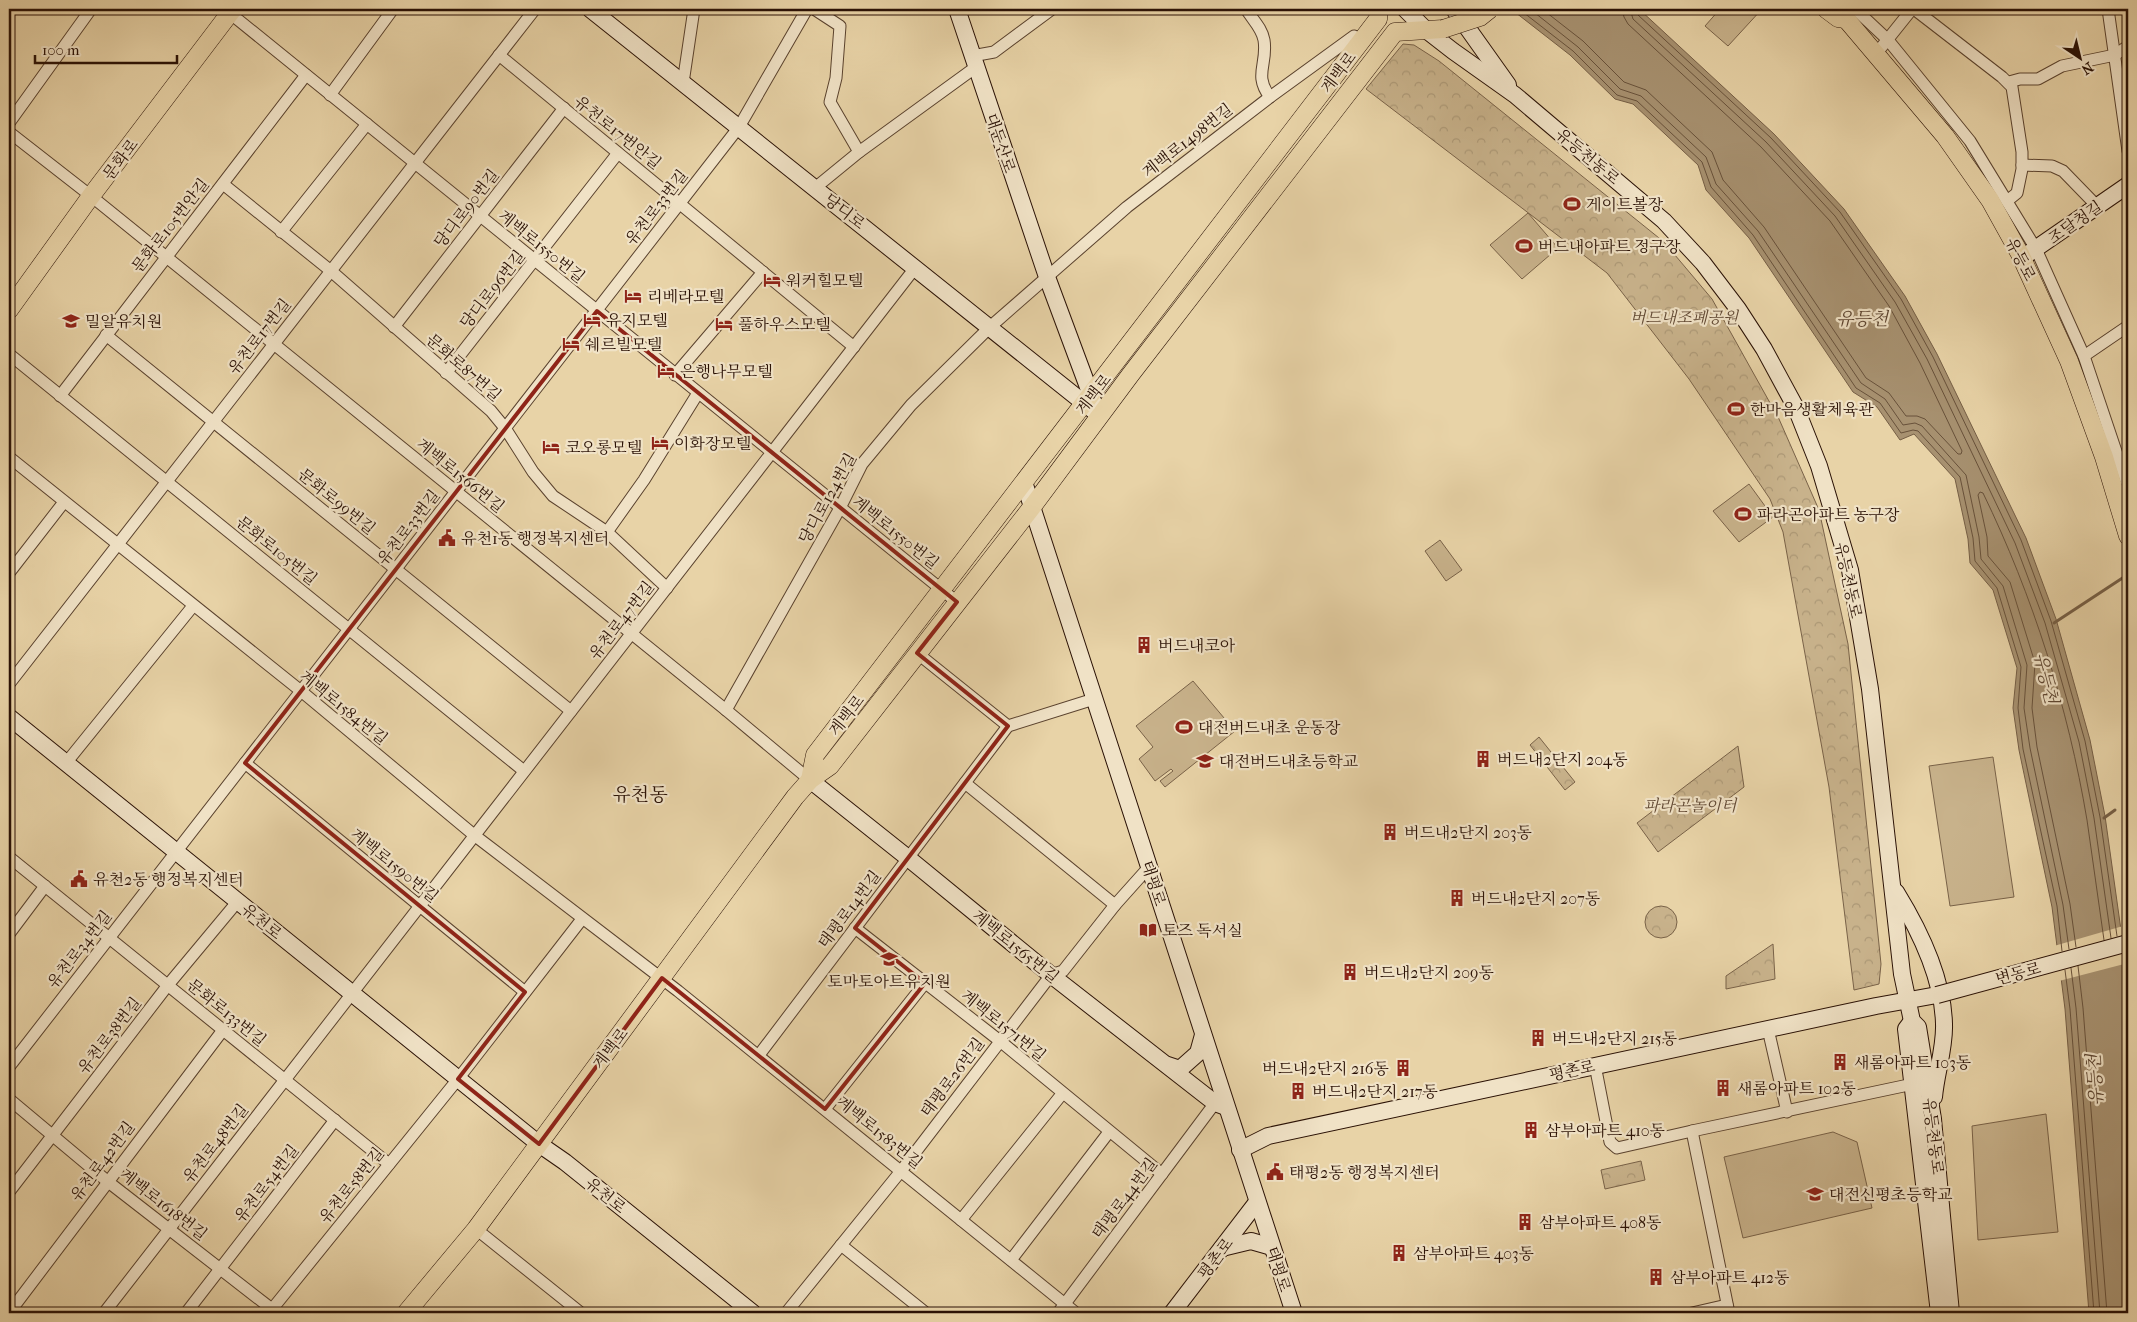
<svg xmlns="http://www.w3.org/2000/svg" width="2137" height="1322" viewBox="0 0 2137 1322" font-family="'IM FELL French Canon','Noto Serif KR',serif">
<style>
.park{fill:url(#park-crowns);stroke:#796248}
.garden{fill:#c8b28b;stroke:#796248}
.water{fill:#a79170;stroke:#755e45}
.pier{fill:#e8d3a7}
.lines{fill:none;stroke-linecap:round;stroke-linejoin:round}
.shore{stroke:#68513a;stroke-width:1}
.stream{stroke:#755e45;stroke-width:3}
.street-casing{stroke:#5a422e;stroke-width:13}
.secondary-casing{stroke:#2a1105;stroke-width:18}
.primary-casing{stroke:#2a1105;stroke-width:19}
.street{stroke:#f0e2c6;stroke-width:11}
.secondary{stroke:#f0e2c6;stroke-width:16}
.primary{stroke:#e8d3a7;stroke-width:18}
.secondary-bridge-casing{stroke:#2a1105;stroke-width:18;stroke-linecap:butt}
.primary-bridge-casing{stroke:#2a1105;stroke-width:19;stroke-linecap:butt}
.secondary-bridge{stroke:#f0e2c6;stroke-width:16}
.primary-bridge{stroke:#e8d3a7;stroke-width:18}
.marked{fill:none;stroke:#8f2418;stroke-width:4;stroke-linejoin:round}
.labels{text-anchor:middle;stroke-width:4.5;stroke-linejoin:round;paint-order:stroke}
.street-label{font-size:16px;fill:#2a1105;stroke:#f0e2c6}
.poi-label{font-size:16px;fill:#2a1105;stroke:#f0e2c6;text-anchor:start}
.park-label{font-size:16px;font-style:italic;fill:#614934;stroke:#f0e2c6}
.water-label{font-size:18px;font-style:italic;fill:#5c4430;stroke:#f0e2c6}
.quarter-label{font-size:19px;fill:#2a1105;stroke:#f0e2c6}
</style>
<defs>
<pattern id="park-crowns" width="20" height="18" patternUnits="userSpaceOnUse" patternTransform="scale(1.25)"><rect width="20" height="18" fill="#c8b28b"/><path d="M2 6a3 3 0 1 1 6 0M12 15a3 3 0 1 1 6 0" fill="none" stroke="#ac9876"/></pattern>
</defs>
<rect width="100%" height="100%" fill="#e8d3a7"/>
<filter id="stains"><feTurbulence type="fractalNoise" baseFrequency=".004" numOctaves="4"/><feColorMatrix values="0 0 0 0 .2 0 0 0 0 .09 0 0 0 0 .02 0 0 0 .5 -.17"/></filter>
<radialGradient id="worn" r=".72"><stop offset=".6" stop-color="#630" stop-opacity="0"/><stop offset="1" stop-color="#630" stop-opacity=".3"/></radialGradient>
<!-- park -->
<g class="park">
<path d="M1403 44 1414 45 1439 61 1664 242 1712 299 1779 419 1819 510 1848 644 1881 964 1879 984 1854 990 1829 787 1783 532 1770 499 1689 379 1607 273 1366 89Z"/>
<path d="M1539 737 1575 782 1565 790 1530 745Z"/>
<path d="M1738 746 1744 787 1658 852 1637 823Z"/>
<circle cx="1661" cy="922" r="16"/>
<path d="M1773 944 1775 979 1726 989V976Z"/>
<path d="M1641 1161 1645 1180 1605 1189 1601 1170Z"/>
</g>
<!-- garden -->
<g class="garden">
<path d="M1720 9H1762L1728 46 1705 26Z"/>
<path d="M1528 213 1558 248 1522 279 1490 245Z"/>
<path d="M1749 484 1773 517 1739 542 1713 511Z"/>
<path d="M1440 540 1462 570 1446 581 1425 551Z"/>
<path d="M1193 681 1235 731 1165 787 1160 781 1173 771 1171 769 1155 781 1139 759 1153 747 1136 726Z"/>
<path d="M1993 757 2014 897 1950 906 1929 766Z"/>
<path d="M2046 1114 2058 1232 1978 1240 1972 1126Z"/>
<path d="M1833 1132 1857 1142 1872 1208 1743 1238 1724 1157Z"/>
</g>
<!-- water -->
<path class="water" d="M1511 9H1639L1774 134 1844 209 1905 296 1937 354 2026 538 2056 619 2090 740 2105 816 2128 980V1313H2089L2065 1009 2052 907 2019 750 2013 708 2017 668 1993 590 1970 563 1968 539 1955 479 1914 434 1900 440 1877 407 1853 392 1749 238 1706 190 1698 165 1633 104 1615 99 1570 55Z"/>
<!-- pier -->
<path class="pier" d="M2123 926 2128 963 2059 981 2054 946Z"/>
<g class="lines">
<!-- shore -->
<g class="shore">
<path d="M1519 9 1573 51 1617 95 1637 101 1702 162 1711 187 1753 235 1856 388 1880 403 1901 433 1913 430 1918 431 1960 477 1973 538 1975 561 1997 588 2021 667 2018 708 2023 749 2057 906 2062 951"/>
<path d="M1530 9 1578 47 1620 89 1641 96 1706 157 1716 184 1758 231 1861 383 1885 399 1903 425 1915 423 1922 426 1966 475 1979 537 1981 559 2003 586 2027 665 2024 708 2030 748 2063 905 2069 949"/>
<path d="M1542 9 1583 41 1624 82 1646 90 1712 152 1723 180 1764 227 1866 378 1889 393 1906 416H1917L1925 419 1958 454H1961L1962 451 1920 363 1889 306 1830 221 1761 147 1628 24 1624 17 1622 9"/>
<path d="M1630 9 1633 19 1766 142 1835 216 1895 302 1927 359 2015 543 2045 623 2079 742 2094 818 2111 938"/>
<path d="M1636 9 1638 15 1771 138 1840 212 1901 299 1933 357 2021 540 2051 621 2085 741 2100 817 2117 936"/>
<path d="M2076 947 2070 904 2037 747 2032 708 2035 663 2010 582 1988 556 1987 537 1978 495 1980 492 1983 493C2033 596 2068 707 2087 820 2093 860 2098 900 2104 940"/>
<path d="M2078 966 2083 1008 2107 1313"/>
<path d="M2071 968 2076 1008 2100 1313"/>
<path d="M2065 970 2070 1009 2094 1313"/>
</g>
<!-- stream -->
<g class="stream">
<path d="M2054 623 2124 577"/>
<path d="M2104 818 2115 810"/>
</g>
<!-- street casing -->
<g class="street-casing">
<g id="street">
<path d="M814 9 840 26 836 78 830 102 859 152"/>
<path d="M1246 9C1252 19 1262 28 1264 40 1268 64 1253 75 1270 97"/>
<path d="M1855 9 1888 40 1970 141 2036 249 2084 356 2128 487"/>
<path d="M1914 9 2002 77 2012 87 2022 152V169L2017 193 2007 201"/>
<path d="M2108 9 2128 151"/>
<path d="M226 10 957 602"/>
<path d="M9 12 11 9"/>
<path d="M1876 54 1912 9"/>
<path d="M499 55 854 347"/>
<path d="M972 56 994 52 1052 9"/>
<path d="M2009 82 2020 79H2038L2062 66 2115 55 2128 46"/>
<path d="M683 83 694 9"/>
<path d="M330 95 393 9"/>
<path d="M9 123 91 9"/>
<path d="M9 132 91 196 726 710 810 780"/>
<path d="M2022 165 2052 166 2063 171 2097 206"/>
<path d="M223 184 331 271 491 411 505 428 533 472 553 496 607 532 667 588"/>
<path d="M815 188 859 152 976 67"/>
<path d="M281 232 367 124"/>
<path d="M394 327 564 108"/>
<path d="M106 335 571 711"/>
<path d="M9 354 524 771"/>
<path d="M2084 356 2128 326"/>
<path d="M446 373 618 153"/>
<path d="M675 375 763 272"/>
<path d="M60 396 306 75"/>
<path d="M9 457 301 691 474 835 678 991 1076 1313"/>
<path d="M607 532 644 480 698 393"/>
<path d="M9 573 64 502"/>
<path d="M917 653 1008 726"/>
<path d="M9 684 535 9"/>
<path d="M726 710 840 508 862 464 911 405 990 327 1127 207 1270 97 1354 36"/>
<path d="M66 763 193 606"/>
<path d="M245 763 525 992"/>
<path d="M965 783 1115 905"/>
<path d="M9 857 389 1164"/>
<path d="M855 928 1000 1041 1162 1174"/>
<path d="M9 934 45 886"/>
<path d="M1768 1029 1787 1112"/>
<path d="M759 1055 1008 726 1094 699"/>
<path d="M1595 1065 1610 1142 1617 1148 1692 1131 1729 1313"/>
<path d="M9 1067 739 127 807 9"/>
<path d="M9 1099 107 1181 277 1313"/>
<path d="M825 1109 925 983"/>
<path d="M1692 1131 1913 1084"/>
<path d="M9 1192 168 985 238 901"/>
<path d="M961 1220 1062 1094"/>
<path d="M476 1229 581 1313"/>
<path d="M841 1245 926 1313"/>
<path d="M1011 1260 1109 1132"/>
<path d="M9 1313 223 1030"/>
<path d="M104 1313 915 268"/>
<path d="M186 1313 335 1120"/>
<path d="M269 1313 458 1079 582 919"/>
<path d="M786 1313 901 1171 1051 975 1063 971 1115 905 1149 867"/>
<path d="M1058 1313 1215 1103"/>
<path d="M1692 1313 1727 1305"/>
</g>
</g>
<!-- secondary casing -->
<g class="secondary-casing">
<g id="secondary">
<path d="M590 9 1099 415"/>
<path d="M957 9 1047 277 1095 406"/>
<path d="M1405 9 1426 30 1453 51 1515 95 1664 221 1703 263 1738 309 1764 349 1796 408 1819 466 1850 570 1870 689 1902 974 1912 1021 1918 1027 1933 1119 1951 1313"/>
<path d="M1454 9 1508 85"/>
<path d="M2022 258 2128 185"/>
<path d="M1024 482 1294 1313"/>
<path d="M9 717 539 1144 565 1162 753 1313"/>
<path d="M810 780 908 858 1051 975 1215 1103 1226 1107"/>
<path d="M1896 892C1920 931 1943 978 1944 1024 1945 1048 1936 1073 1934 1097"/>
<path d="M1912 1021 1906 1029 1939 1313"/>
<path d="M1168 1065 1180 1069 1198 1053 1203 1035"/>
<path d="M1240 1150 1268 1136 1876 1006 1937 995"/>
<path d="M1222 1248 1251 1241 1272 1247"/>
<path d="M1172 1313 1257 1202"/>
</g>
</g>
<!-- primary casing -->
<g class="primary-casing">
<g id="primary">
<path d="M1826 9 1838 18 1846 19"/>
<path d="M1842 9 1846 19 1945 136 1990 200 2020 254 2069 361 2104 457 2128 536"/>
<path d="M9 310 91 196 233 9"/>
<path d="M810 780 815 755C1004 510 1192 265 1378 19L1379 9"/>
<path d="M406 1313 476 1229 795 797 810 780 830 766 1032 507 1131 374 1395 32 1443 29"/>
</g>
</g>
<!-- street -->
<use href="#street" class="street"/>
<!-- secondary -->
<use href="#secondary" class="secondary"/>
<!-- primary -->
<use href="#primary" class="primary"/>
<!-- secondary-bridge casing -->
<g class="secondary-bridge-casing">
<path id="secondary-bridge" d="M1937 995 2128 943"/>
</g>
<!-- primary-bridge casing -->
<g class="primary-bridge-casing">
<path id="primary-bridge" d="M1443 29 1480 17 1490 9"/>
</g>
<!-- secondary-bridge -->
<use href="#secondary-bridge" class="secondary-bridge"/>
<!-- primary-bridge -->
<use href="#primary-bridge" class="primary-bridge"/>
</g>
<!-- marked area -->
<path class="marked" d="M597 311 957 602 917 653 1008 726 855 928 925 983 825 1109 662 978 539 1144 458 1079 525 992 245 763Z"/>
<!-- icons -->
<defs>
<g id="stadium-bare" transform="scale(1.35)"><path d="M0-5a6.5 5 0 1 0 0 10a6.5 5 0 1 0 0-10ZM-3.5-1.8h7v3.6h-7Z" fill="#8f2418" stroke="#f0e2c6" stroke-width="2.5" paint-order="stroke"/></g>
<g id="hotel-bare" transform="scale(1.35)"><path d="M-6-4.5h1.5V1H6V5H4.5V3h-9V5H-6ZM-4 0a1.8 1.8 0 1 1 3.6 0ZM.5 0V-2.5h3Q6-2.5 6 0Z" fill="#8f2418" stroke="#f0e2c6" stroke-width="2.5" paint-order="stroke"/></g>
<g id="school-bare" transform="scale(1.35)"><path d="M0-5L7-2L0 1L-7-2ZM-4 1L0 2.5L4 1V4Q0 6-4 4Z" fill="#8f2418" stroke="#f0e2c6" stroke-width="2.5" paint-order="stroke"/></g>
<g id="civic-bare" transform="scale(1.35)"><path d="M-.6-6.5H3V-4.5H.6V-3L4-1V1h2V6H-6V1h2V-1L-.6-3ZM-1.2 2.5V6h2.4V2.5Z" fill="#8f2418" stroke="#f0e2c6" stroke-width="2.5" paint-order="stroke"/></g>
<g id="building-bare" transform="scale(1.35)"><path d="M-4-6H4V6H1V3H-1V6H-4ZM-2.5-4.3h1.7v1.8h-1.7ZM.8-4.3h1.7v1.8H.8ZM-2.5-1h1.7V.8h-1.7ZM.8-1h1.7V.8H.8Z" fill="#8f2418" stroke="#f0e2c6" stroke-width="2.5" paint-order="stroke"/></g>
<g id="library-bare" transform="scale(1.35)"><path d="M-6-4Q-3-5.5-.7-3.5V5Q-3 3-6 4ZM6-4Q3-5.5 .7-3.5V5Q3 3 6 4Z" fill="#8f2418" stroke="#f0e2c6" stroke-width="2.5" paint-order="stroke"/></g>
</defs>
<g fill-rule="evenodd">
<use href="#stadium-bare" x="1572" y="204"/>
<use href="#stadium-bare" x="1524" y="246"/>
<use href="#hotel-bare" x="772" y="280"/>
<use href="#hotel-bare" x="633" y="296"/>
<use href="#hotel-bare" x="592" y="320"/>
<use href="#school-bare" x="71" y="321"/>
<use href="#hotel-bare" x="724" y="324"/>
<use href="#hotel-bare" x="571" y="344"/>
<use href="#hotel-bare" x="666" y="371"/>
<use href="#stadium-bare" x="1736" y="409"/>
<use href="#hotel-bare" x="660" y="443"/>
<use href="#hotel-bare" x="551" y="447"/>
<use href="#stadium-bare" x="1743" y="514"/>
<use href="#civic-bare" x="447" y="538"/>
<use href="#building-bare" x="1144" y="645"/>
<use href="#stadium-bare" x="1184" y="727"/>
<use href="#building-bare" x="1483" y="759"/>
<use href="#school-bare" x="1205" y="761"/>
<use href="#building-bare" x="1390" y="832"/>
<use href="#civic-bare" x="79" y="879"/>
<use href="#building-bare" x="1457" y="898"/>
<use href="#library-bare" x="1148" y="930"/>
<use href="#school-bare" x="889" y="959"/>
<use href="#building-bare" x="1350" y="972"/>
<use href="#building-bare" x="1538" y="1038"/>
<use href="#building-bare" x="1840" y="1062"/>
<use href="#building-bare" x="1403" y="1068"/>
<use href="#building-bare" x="1723" y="1088"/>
<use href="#building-bare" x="1298" y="1091"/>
<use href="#building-bare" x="1531" y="1130"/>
<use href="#civic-bare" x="1275" y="1172"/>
<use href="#school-bare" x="1815" y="1194"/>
<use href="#building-bare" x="1525" y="1222"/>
<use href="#building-bare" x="1399" y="1253"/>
<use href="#building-bare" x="1656" y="1277"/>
</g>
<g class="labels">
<!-- street labels -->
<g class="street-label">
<text transform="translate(1338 72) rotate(-53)" y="6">계백로</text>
<text transform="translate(618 132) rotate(39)" y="6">유천로17번안길</text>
<text transform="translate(1187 140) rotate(-38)" y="6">계백로1498번길</text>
<text transform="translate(1001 143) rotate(71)" y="6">대둔산로</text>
<text transform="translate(1588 156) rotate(40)" y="6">유등천동로</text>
<text transform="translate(120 159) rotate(-53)" y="6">문화로</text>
<text transform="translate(656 207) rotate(-52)" y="6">유천로33번길</text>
<text transform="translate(466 208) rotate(-52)" y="6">당디로90번길</text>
<text transform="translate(845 211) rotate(38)" y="6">당디로</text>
<text transform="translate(2075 222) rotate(-35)" y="6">조달청길</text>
<text transform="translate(170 225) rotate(-52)" y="6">문화로105번안길</text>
<text transform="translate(542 246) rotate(39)" y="6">계백로1550번길</text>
<text transform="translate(2021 259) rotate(63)" y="6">유등로</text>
<text transform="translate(492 289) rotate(-52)" y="6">당디로96번길</text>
<text transform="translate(259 336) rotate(-52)" y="6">유천로17번길</text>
<text transform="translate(464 367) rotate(41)" y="6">문화로87번길</text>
<text transform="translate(1093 394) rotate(-52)" y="6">계백로</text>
<text transform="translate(461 475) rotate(39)" y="6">계백로1566번길</text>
<text transform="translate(827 498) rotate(-61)" y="6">당디로124번길</text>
<text transform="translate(337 501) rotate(39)" y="6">문화로99번길</text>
<text transform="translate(408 527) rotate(-52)" y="6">유천로33번길</text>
<text transform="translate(896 532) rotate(39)" y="6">계백로1550번길</text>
<text transform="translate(277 550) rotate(39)" y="6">문화로105번길</text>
<text transform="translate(1849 580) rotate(78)" y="6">유등천동로</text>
<text transform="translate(621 620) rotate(-52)" y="6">유천로47번길</text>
<text transform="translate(344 707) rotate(39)" y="6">계백로1584번길</text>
<text transform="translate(846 715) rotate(-52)" y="6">계백로</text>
<text transform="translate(395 865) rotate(39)" y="6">계백로1590번길</text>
<text transform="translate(1154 883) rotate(72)" y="6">태평로</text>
<text transform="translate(849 909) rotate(-53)" y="6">태평로14번길</text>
<text transform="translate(262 921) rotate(39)" y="6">유천로</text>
<text transform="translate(1016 946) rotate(39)" y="6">계백로1565번길</text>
<text transform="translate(79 949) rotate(-52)" y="6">유천로34번길</text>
<text transform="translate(2018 973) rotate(-15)" y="6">변동로</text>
<text transform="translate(227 1012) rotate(39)" y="6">문화로133번길</text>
<text transform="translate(1004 1025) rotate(39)" y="6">계백로1571번길</text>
<text transform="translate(109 1035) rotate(-52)" y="6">유천로38번길</text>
<text transform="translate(610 1048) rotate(-53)" y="6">계백로</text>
<text transform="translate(1572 1070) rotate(-12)" y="6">평촌로</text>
<text transform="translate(952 1077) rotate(-53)" y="6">태평로26번길</text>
<text transform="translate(880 1132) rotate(39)" y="6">계백로1583번길</text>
<text transform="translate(1934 1136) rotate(83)" y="6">유등천동로</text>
<text transform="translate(215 1143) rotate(-52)" y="6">유천로48번길</text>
<text transform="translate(102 1161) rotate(-53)" y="6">유천로42번길</text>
<text transform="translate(266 1183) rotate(-52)" y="6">유천로54번길</text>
<text transform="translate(351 1185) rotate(-51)" y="6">유천로58번길</text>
<text transform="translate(606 1195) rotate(39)" y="6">유천로</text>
<text transform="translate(1124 1198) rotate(-53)" y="6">태평로44번길</text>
<text transform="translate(164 1204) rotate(38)" y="6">계백로1618번길</text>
<text transform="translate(1215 1258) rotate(-53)" y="6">평촌로</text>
<text transform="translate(1279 1269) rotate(72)" y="6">태평로</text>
</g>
<!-- poi labels -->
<g class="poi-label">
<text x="1586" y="210">게이트볼장</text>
<text x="1538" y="252">버드내아파트 정구장</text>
<text x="786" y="286">워커힐모텔</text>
<text x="647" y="302">리베라모텔</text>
<text x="606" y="326">유지모텔</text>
<text x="85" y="327">밀알유치원</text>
<text x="738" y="330">풀하우스모텔</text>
<text x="585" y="350">쉐르빌모텔</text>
<text x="680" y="377">은행나무모텔</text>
<text x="1750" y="415">한마음생활체육관</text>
<text x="674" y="449">이화장모텔</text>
<text x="565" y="453">코오롱모텔</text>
<text x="1757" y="520">파라곤아파트 농구장</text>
<text x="461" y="544">유천1동 행정복지센터</text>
<text x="1158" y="651">버드내코아</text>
<text x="1198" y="733">대전버드내초 운동장</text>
<text x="1497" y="765">버드내2단지 204동</text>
<text x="1219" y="767">대전버드내초등학교</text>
<text x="1404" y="838">버드내2단지 203동</text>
<text x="93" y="885">유천2동 행정복지센터</text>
<text x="1471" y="904">버드내2단지 207동</text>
<text x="1162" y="936">토즈 독서실</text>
<text x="1364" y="978">버드내2단지 209동</text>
<text x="889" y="987" text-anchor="middle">토마토아트유치원</text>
<text x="1552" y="1044">버드내2단지 215동</text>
<text x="1854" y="1068">새롬아파트 103동</text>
<text x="1389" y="1074" text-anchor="end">버드내2단지 216동</text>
<text x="1737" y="1094">새롬아파트 102동</text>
<text x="1312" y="1097">버드내2단지 217동</text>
<text x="1545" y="1136">삼부아파트 410동</text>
<text x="1289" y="1178">태평2동 행정복지센터</text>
<text x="1829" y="1200">대전신평초등학교</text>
<text x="1539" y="1228">삼부아파트 408동</text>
<text x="1413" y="1259">삼부아파트 403동</text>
<text x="1670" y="1283">삼부아파트 412동</text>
</g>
<!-- park labels -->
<g class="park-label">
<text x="1684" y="323">버드내조폐공원</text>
<text x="1690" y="811">파라곤놀이터</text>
</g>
<!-- water labels -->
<g class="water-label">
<text x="1862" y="325">유등천</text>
<text transform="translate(2046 678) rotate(76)" y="6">유등천</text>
<text transform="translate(2095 1080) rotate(-94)" y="6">유등천</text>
</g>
<!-- quarter labels -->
<g class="quarter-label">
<text x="640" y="801">유천동</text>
</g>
</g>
<!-- margin -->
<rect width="2137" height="1322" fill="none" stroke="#e8d3a7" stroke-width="30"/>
<rect x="10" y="10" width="2117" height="1302" fill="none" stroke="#2a1105" stroke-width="2.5"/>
<rect x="15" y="15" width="2107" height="1292" fill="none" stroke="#2a1105"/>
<!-- north arrow -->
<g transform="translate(2080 58) rotate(145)" stroke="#f0e2c6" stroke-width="4" paint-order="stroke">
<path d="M0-4L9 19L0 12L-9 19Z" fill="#2a1105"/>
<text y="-8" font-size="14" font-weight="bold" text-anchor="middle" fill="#2a1105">N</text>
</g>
<!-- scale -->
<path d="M35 55v8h142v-8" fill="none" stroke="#2a1105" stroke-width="2.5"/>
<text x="42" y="55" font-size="15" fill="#2a1105" stroke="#f0e2c6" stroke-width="4" paint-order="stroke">100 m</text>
<rect width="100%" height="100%" filter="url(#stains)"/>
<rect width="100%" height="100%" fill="url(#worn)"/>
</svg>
